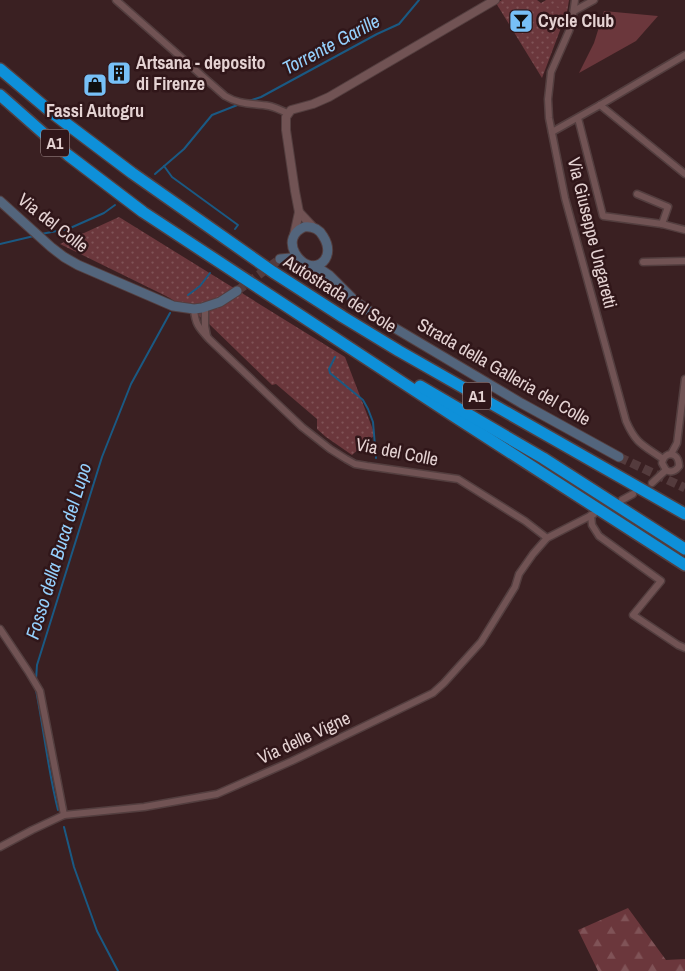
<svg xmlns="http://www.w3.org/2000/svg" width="685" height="971" viewBox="0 0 685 971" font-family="'Archivo Narrow',sans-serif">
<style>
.grass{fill:url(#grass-dots)}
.forest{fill:url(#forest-firs)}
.park{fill:#6b373c}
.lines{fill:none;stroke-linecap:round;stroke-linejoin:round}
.stream{stroke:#1a5983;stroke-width:2}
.secondary-tunnel{stroke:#543b3d;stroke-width:9;stroke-dasharray:9 4.5;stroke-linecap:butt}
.minor-casing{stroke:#533e3f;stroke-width:9}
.tertiary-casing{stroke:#533e3f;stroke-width:10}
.secondary-casing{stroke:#533e3f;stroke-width:11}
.motorway-casing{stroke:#533e3f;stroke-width:14}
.minor{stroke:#715354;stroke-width:6}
.tertiary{stroke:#715354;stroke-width:8}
.secondary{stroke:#53657c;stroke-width:9}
.motorway{stroke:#0e90d9;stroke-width:11}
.labels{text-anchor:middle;stroke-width:5;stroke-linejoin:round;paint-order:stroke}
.shield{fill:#301619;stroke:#af9a9b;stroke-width:1}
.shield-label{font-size:16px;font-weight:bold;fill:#e5d3d3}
.poi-label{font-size:18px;font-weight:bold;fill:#e5d3d3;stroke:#301619;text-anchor:start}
.street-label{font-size:18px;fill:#e5d3d3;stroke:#301619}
.water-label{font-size:19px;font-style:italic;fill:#95d0fd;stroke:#301619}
</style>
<defs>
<pattern id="grass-dots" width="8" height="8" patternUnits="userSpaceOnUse" patternTransform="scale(1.25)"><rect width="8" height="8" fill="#6b373c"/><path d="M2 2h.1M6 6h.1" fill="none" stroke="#805357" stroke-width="1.8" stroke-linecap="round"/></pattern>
<pattern id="forest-firs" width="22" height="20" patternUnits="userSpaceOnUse" patternTransform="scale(1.25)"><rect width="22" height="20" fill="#6b373c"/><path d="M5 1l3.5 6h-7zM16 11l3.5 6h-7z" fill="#805357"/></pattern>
</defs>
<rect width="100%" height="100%" fill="#3a2022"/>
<!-- grass -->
<g class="grass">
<path d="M502 0H537L541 3 546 0H569L567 12 542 78 496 3Z"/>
<path d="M119 217 345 357 375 435 352 455 326 437 317 429V419L276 384 272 385 205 320 168 297 60 244Z"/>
</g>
<!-- forest -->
<path class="forest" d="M628 908 666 960 685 959V971H598L578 930Z"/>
<!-- park -->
<g class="park">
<path d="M556 7 567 12 562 26 550 21Z"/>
<path d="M604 11 658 16 636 41 579 73 594 43Z"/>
</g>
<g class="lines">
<!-- stream -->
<g class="stream">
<path d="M249 101 261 97 377 34 399 24 419 0"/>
<path d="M164 166 172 177 238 225 235 229"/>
<path d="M155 174 184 149 212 115 240 104"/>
<path d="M41 234 68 229 104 213 115 205"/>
<path d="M0 244 34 236"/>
<path d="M188 295 200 286 210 273"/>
<path d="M335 357 329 369 330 373 357 395 363 400 368 409 373 422 376 458"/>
<path d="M36 680 37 665 102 457 131 384 170 313"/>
<path d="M36 690C44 730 48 771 58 810"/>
<path d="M64 827 74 867 97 931 118 971"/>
</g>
<!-- secondary-tunnel -->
<g class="secondary-tunnel">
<path d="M237 291 280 259"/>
<path d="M619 457 685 488"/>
</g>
<!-- minor casing -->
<g class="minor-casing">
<g id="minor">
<path d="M116 0 225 96C240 105 252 103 269 106 275 107 282 111 288 113"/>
<path d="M575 0 572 22 569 31 551 72 548 99 549 118 565 198 626 421C636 444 643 445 663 459"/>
<path d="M574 11 594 0"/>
<path d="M600 105 685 174"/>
<path d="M578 118 603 216 662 224 685 230"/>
<path d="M552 132 600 105 685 55"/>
<path d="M637 194 668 207 662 224"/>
<path d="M643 262 685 261"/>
<path d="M205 307V326L207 336"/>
<path d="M194 309C195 324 199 328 209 339L302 427 330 449 346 459 355 464 367 466 458 479 525 521 547 538"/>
<path d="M671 454 677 443 685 379"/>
<path d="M666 470 662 463C665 450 679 452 679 466"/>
<path d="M666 470C671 473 676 471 679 466"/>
<path d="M652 483 666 470"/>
<path d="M622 500 633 494"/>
<path d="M591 515 592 525 599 536 661 581 633 615 678 645 685 648"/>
<path d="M0 629 28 671 40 691 64 815"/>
<path d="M0 847 32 830 64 815 144 807 217 794 292 761 433 693 444 683 481 642 515 587 519 574 533 554 547 538 594 514"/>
</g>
</g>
<!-- tertiary casing -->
<g class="tertiary-casing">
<g id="tertiary">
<path d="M299 212 313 227"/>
<path d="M294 235 299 212 295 191 286 130V117L291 110 313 104 329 97 495 0"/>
</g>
</g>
<!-- secondary casing -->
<g class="secondary-casing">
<g id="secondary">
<path d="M0 201 51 247 64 257 78 265 173 306 194 309 202 308 220 302 237 291"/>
<path d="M304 227C313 226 319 229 323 236 339 261 310 279 295 253 289 242 293 232 304 227Z"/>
<path d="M280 259 291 258 301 262"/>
<path d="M312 266 320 269 329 275 355 301 388 324 521 403 619 457"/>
</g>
</g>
<!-- motorway casing -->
<g class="motorway-casing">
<g id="motorway">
<path d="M0 69 51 112 132 173 273 272 343 317 399 351 685 514"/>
<path d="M0 95 68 155 143 212 452 415 685 565"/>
<path d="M420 386 543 458 685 549"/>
</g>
</g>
<!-- minor -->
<use href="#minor" class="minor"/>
<!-- tertiary -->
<use href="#tertiary" class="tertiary"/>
<!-- secondary -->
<use href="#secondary" class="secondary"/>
<!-- motorway -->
<use href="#motorway" class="motorway"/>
</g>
<!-- icons -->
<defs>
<g id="bar-square" transform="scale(1.25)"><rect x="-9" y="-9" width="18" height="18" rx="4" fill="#77c0f7" stroke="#301619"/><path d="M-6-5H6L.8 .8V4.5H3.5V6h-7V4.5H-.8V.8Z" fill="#111"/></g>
<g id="building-square" transform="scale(1.25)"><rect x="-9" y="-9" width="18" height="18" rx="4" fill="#77c0f7" stroke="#301619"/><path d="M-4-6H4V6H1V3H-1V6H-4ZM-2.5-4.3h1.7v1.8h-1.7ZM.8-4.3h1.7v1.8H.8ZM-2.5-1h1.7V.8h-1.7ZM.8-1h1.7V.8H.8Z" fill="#111"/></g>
<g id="shop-square" transform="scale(1.25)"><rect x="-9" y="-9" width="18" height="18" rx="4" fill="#77c0f7" stroke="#301619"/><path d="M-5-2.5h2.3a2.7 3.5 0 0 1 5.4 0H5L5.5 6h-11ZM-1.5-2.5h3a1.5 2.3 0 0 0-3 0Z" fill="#111"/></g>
</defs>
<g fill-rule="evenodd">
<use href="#bar-square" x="521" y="21"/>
<use href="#building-square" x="119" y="73"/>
<use href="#shop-square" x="95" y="85"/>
</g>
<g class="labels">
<!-- shield labels -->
<g class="shield">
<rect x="41" y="129.5" width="28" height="27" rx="4"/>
<rect x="463" y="382.5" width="28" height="27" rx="4"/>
</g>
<g class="shield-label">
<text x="55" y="149">A1</text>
<text x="477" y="402">A1</text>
</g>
<!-- poi labels -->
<g class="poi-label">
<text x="538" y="27">Cycle Club</text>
<text x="136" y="69">Artsana - deposito<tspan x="136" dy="21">di Firenze</tspan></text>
<text x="95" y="117" text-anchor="middle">Fassi Autogru</text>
</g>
<!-- street labels -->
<g class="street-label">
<text transform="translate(53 223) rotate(38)" y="6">Via del Colle</text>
<text transform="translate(592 233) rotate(76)" y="6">Via Giuseppe Ungaretti</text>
<text transform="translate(340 294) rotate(32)" y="6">Autostrada del Sole</text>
<text transform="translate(504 372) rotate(30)" y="6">Strada della Galleria del Colle</text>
<text transform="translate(397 452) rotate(11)" y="6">Via del Colle</text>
<text transform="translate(304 738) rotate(-25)" y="6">Via delle Vigne</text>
</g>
<!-- water labels -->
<g class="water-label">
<text transform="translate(331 44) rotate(-28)" y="7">Torrente Garille</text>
<text transform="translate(58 551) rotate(-73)" y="7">Fosso della Buca del Lupo</text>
</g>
</g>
</svg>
